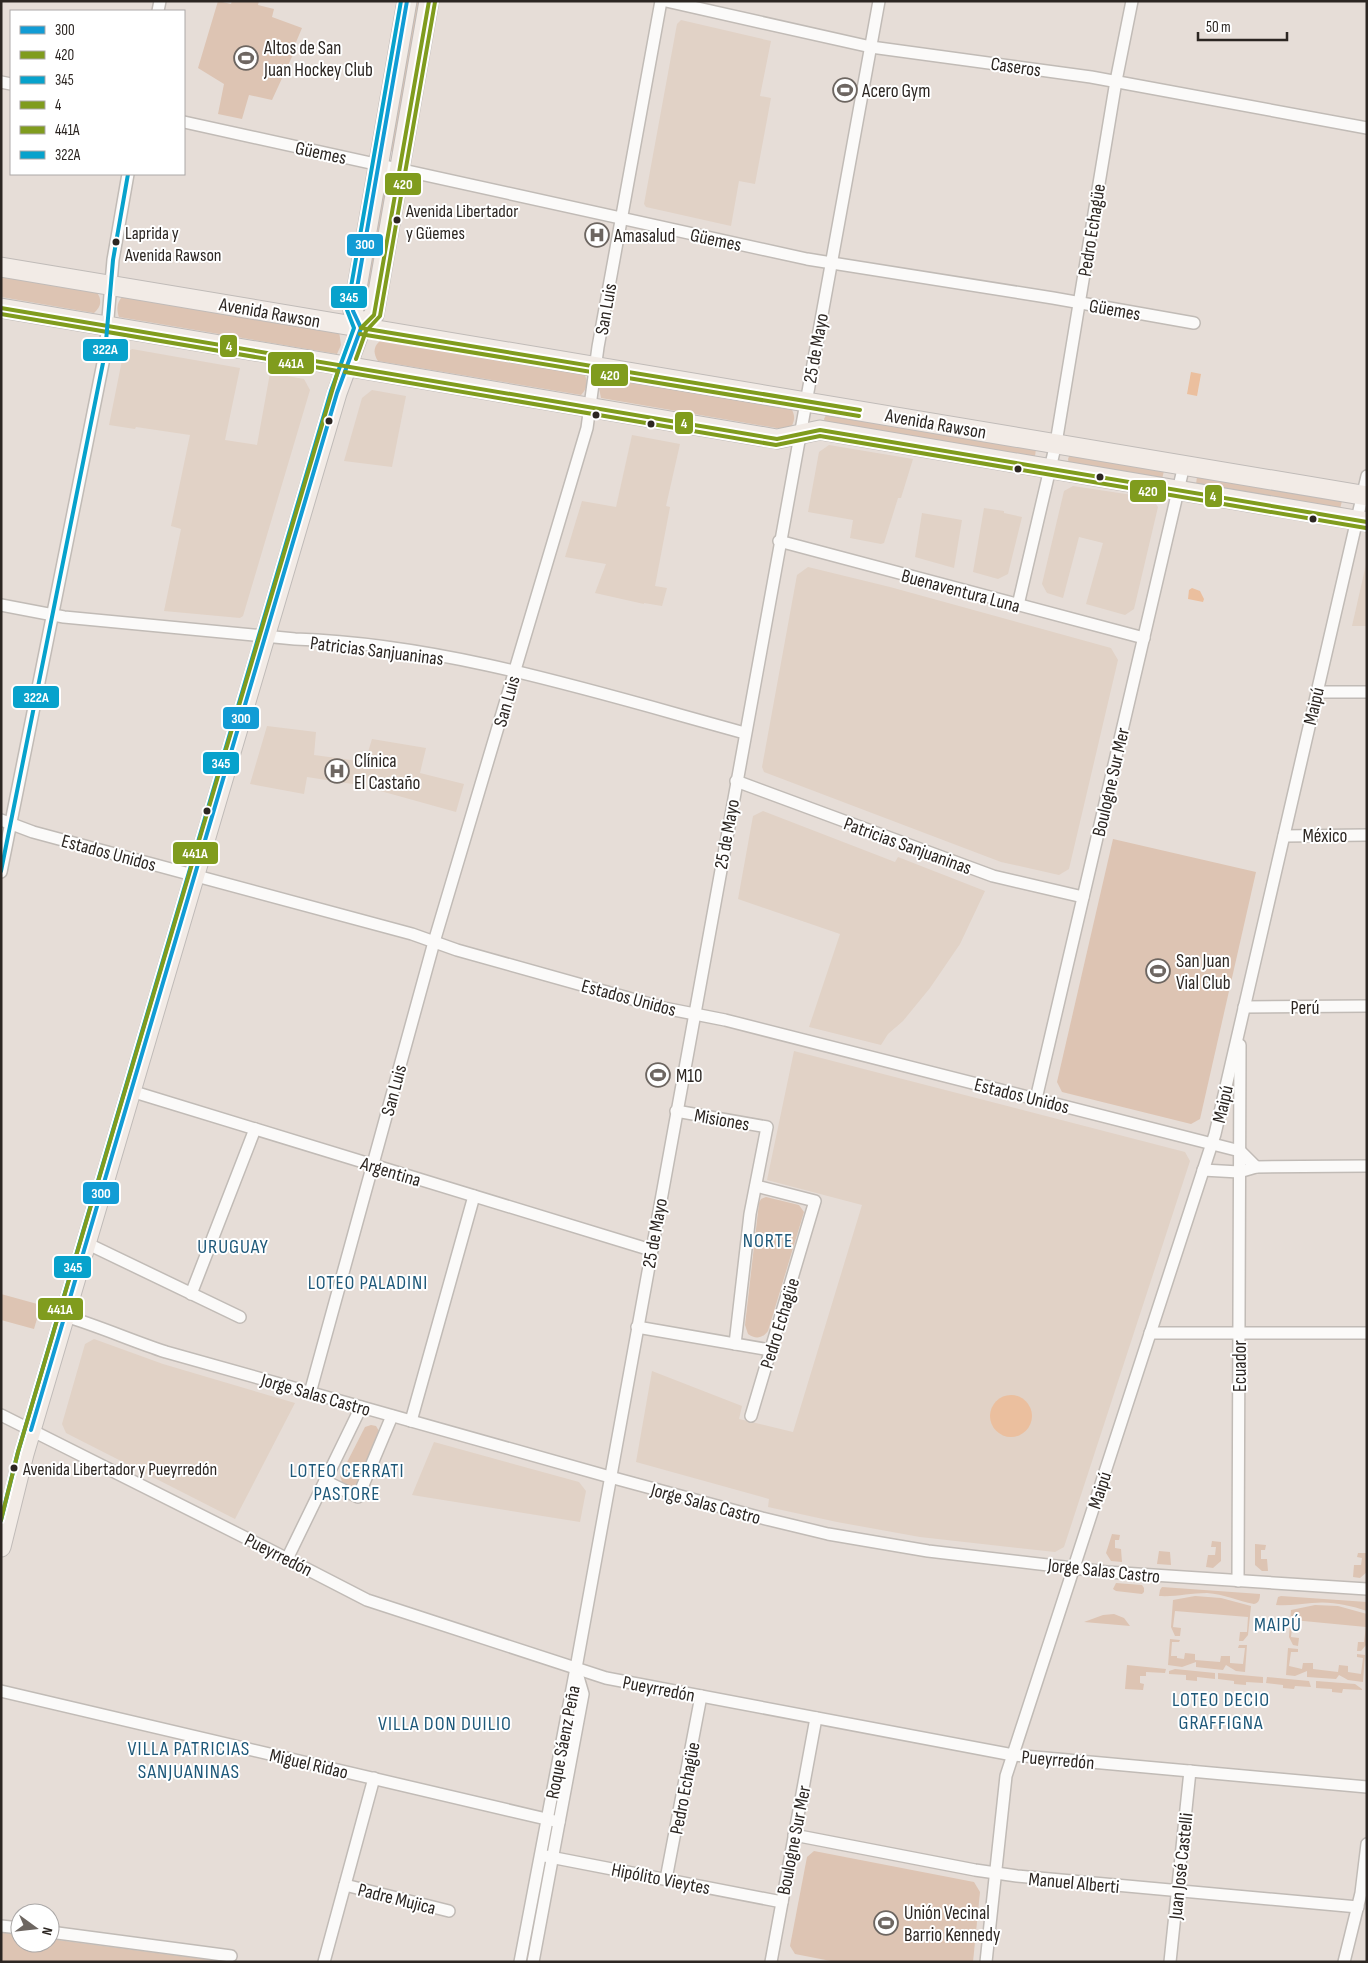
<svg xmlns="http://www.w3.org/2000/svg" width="1368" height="1963" viewBox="0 0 1368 1963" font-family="'Sofia Sans Condensed',sans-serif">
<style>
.built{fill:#e1d2c6}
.green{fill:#ddc4b3}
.water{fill:#ebbf9e}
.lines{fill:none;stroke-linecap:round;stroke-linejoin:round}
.minor-casing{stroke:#c1bbb6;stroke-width:14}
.primary-casing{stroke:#c0bbb8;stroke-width:21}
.minor{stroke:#fbfaf9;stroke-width:11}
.primary{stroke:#f2ebe6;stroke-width:19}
.bus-1-casing{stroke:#fff;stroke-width:8}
.bus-2-casing{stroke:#fff;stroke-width:8}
.bus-3-casing{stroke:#fff;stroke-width:8}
.bus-4-casing{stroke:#fff;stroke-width:8}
.bus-5-casing{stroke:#fff;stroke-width:8}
.bus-6-casing{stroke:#fff;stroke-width:8}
.bus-1{stroke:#129cd5;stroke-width:4}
.bus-2{stroke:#809c1e;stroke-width:4}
.bus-3{stroke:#07a2cc;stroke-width:4}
.bus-4{stroke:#809c1e;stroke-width:4}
.bus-5{stroke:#809c1e;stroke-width:4}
.bus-6{stroke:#07a2cc;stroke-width:4}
.bus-dot{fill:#2c2622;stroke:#fff;stroke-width:2}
.labels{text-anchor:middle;stroke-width:4;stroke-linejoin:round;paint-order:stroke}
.bus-label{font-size:18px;fill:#2c2622;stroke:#fff;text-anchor:start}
.poi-label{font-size:19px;fill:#2c2622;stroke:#fff;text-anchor:start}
.street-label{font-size:19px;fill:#2c2622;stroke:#fff}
.neighbourhood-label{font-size:20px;letter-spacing:1px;fill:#1e5879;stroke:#fff}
.line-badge{stroke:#fff;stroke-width:2}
.badge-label{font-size:14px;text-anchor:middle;font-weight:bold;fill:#fff}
</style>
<rect width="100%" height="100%" fill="#e6ddd7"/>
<!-- built -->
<g class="built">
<path d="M681 20 771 41 760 96 771 98 755 184 739 181 731 226 646 207 644 204 677 24Z"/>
<path d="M132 349 240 368 225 440 257 445 270 373 304 379 310 390 243 616 240 618 164 611 181 529 171 526 190 435 136 427 135 429 109 425 123 355Z"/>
<path d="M372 390 406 396 392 467 344 461 362 398Z"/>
<path d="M632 435 680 444 666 506 670 507 655 586 667 588 662 606 644 603V604L595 593 606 564 565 557 582 501 616 507Z"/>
<path d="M829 445 913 459 901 498H898L884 543 881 544 850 538 853 520 808 512 819 452Z"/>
<path d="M1073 486 1152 498 1158 507 1134 609 1125 615 1086 604 1103 543 1079 537 1063 598 1047 593 1042 584 1064 491Z"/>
<path d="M984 508 1004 511V513L1022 517 1008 574 998 579 973 572Z"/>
<path d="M922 513 962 520 954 568 915 557Z"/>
<path d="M1367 560V626H1352Z"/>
<path d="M808 567 890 587 1111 648 1118 660 1069 869 1059 875 1001 862 764 772 762 767 797 575Z"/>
<path d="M267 726 316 732 314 755 329 757 365 762 372 739 426 748 420 773 464 784 456 812 359 785 307 777 304 794 250 784Z"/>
<path d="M763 811 895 862 898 857 985 891 960 944 930 988 903 1021 888 1034 881 1045 809 1027 840 934 738 899 753 816Z"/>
<path d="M794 1051 1185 1152 1190 1161 1064 1547 1055 1552 920 1537 837 1522 768 1507 769 1499 636 1462 652 1371 742 1406 739 1419 793 1432 862 1205 767 1180Z"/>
<path d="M94 1339 163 1364 295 1403 235 1519 66 1433 62 1424 85 1344Z"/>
<path d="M434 1442 579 1482 586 1491 580 1522 412 1495Z"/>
</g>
<!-- green -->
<g class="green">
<path d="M218 1 231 4 232 1H259L258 5 274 9 272 17 302 28 294 47 296 48 272 100 249 95 242 119 218 114 224 84 198 68Z"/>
<path d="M414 1H422L395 152 389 151Z"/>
<path d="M383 187 388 188 366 313 360 311Z"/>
<path d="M1 275 96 291C102 299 102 306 94 313L1 297Z"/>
<path d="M124 295 339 331 341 345 337 354 119 317C116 309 117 301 124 295Z"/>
<path d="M383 339 584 373C588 381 588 388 581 395L378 361C372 352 374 344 383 339Z"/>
<path d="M605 376 791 408C796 416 795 424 788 430L601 398 599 388Z"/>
<path d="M827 413 1036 449 1035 456 1033 458 825 423 824 419Z"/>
<path d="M1070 454 1164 471 1162 479 1069 465 1068 459Z"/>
<path d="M1197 477 1342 501 1340 509 1196 484Z"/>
<path d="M1113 839 1256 872 1200 1119 1191 1124 1062 1092 1057 1082Z"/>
<path d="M766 1197 799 1205 804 1212 768 1331C762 1339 755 1339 748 1334L745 1325 759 1203 761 1199Z"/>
<path d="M1 1294 41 1305 34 1329 1 1320Z"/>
<path d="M371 1425 376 1426 379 1431 357 1484 351 1486 342 1482 340 1476 365 1427Z"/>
<path d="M1112 1534 1120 1535 1119 1540H1115V1548L1121 1549 1122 1562 1111 1561 1106 1553Z"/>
<path d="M1212 1541 1221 1542V1561L1213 1568 1206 1567 1208 1555H1215L1216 1547H1211Z"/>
<path d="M1255 1544 1266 1545 1265 1550H1261V1559H1267L1268 1571H1262L1255 1565Z"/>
<path d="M1159 1551 1170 1552 1171 1565 1157 1564Z"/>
<path d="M1358 1553H1367V1572L1360 1578 1353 1577 1354 1565H1361L1362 1558 1357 1557Z"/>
<path d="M1116 1583 1142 1585 1144 1588V1592L1142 1594 1116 1591 1113 1589Z"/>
<path d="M1162 1587 1260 1594C1260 1599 1259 1603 1254 1604 1238 1601 1224 1594 1207 1593 1190 1593 1176 1597 1159 1596L1160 1590Z"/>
<path d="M1195 1596 1221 1598 1251 1606 1248 1635 1243 1641H1239L1240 1632H1247L1248 1617 1175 1611 1173 1627 1181 1628 1180 1636H1175L1171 1627 1173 1600Z"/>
<path d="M1281 1596 1367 1602V1611C1349 1605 1331 1601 1312 1603 1299 1604 1289 1606 1276 1605L1278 1597Z"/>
<path d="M1315 1605 1338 1606 1367 1614 1366 1645 1361 1651H1357L1358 1642H1364L1366 1627 1293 1620 1291 1637 1299 1638 1298 1646 1293 1645 1289 1637 1291 1610Z"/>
<path d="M1114 1614 1124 1618 1130 1626 1084 1622 1103 1615Z"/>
<path d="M1170 1639 1180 1640 1179 1642H1172L1171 1656H1177V1658L1184 1659 1185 1653 1195 1654V1660L1220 1662 1221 1656H1230V1663L1243 1664 1245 1648H1238L1239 1645H1247L1245 1672 1236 1671 1226 1665 1223 1670 1196 1667V1662L1182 1667 1168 1665Z"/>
<path d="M1288 1648 1298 1649V1652H1291L1289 1666 1302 1669 1303 1663H1313V1669L1338 1672 1339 1665 1348 1666V1672L1361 1674 1363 1658 1357 1657V1654L1365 1655 1363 1682 1348 1680 1339 1675 1336 1679 1307 1677V1671L1295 1676 1286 1675Z"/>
<path d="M1127 1665 1166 1669 1165 1673 1146 1672V1676H1140V1683L1144 1684 1143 1690 1125 1689Z"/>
<path d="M1175 1669 1215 1673V1679L1197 1677V1681L1186 1680V1675L1169 1674V1671Z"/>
<path d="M1218 1673 1263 1677V1683L1246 1682V1685L1234 1684V1681L1218 1679Z"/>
<path d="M1267 1677 1309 1681 1311 1687 1295 1686 1294 1689 1283 1688V1685L1266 1683Z"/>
<path d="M1316 1681 1355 1684 1362 1689V1690L1343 1689 1342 1693 1332 1692V1689L1316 1688Z"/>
<path d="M814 1851 974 1882 980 1892 973 1962H836L795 1954 790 1946 807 1857Z"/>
<path d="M1 1932 20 1935V1943H50V1939L226 1962H1Z"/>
</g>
<!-- water -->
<g class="water">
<path d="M1191 372 1201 374 1197 396 1187 394Z"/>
<path d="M1192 588 1200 591 1204 599 1203 602 1188 599 1189 590Z"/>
<circle cx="1011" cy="1416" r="21"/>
</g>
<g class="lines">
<!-- minor casing -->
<g class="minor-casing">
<g id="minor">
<path d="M666 1 871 47 1091 77 1367 128"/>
<path d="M158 11 160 1"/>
<path d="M1 82 11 84"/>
<path d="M184 122 807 259 1053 298 1194 323"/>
<path d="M779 541 1144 638"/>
<path d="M1 605 64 617 295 639C447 644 598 693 745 733"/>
<path d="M1018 605 1056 443 1116 81 1132 1"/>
<path d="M1317 692H1367"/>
<path d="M736 781 993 876 1083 897"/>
<path d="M1 820 33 832 412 934 457 950 664 1008 725 1020 1240 1151 1256 1167"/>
<path d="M1284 836 1367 835"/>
<path d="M1 872 105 353 113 260 128 174"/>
<path d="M1244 1007 1367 1006"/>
<path d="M131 1091 651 1250"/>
<path d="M1036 1099 1184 465"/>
<path d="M676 1111 767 1127 750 1214 735 1344"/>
<path d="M1203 1170 1239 1172 1256 1167 1367 1166"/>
<path d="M86 1243 240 1317"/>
<path d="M191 1294 255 1129"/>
<path d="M65 1316C99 1326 132 1341 166 1352L610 1477 762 1518 828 1534 928 1551 1107 1572 1367 1589"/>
<path d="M637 1327 770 1350"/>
<path d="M1150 1333H1367"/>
<path d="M310 1393 434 942 587 428 598 347 661 1"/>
<path d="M1 1415 268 1549 367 1600 606 1678 1013 1755 1367 1787"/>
<path d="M751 1416 815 1201 756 1186"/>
<path d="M411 1421 474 1196"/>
<path d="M325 1481 358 1497 392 1416"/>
<path d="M287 1559 361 1407"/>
<path d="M1238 1581 1240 1045"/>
<path d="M1 1691 559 1822"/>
<path d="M794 1835 975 1870 1017 1876 1358 1907"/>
<path d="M545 1856 782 1902"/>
<path d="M666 1879 701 1696"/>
<path d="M345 1885 449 1911"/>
<path d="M1 1926 20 1928"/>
<path d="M50 1932 231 1956"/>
<path d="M324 1962 374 1778"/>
<path d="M520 1962 576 1668 879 1"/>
<path d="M533 1962 583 1694 576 1670"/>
<path d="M771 1962 816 1718"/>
<path d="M986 1962 1006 1776 1215 1134 1367 476"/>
<path d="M1170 1962 1190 1771"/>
<path d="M1344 1962 1361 1893 1367 1844"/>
</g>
</g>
<!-- primary casing -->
<g class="primary-casing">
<g id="primary">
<path d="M1 267 1367 496"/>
<path d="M1 308 777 439 820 430 1367 522"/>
<path d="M361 328 353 311 407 1"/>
<path d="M1 1547 24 1454 337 393 361 328 374 315 429 1"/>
</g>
</g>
<!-- minor -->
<use href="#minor" class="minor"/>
<!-- primary -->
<use href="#primary" class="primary"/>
<!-- bus-1 casing -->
<g class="bus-1-casing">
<path id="bus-1" d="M31 1430 337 393 361 328 353 311 407 1"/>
</g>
<!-- bus-2 casing -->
<g class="bus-2-casing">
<g id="bus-2">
<path d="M360 334 859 416"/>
<path d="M356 359 366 331 380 316 435 2"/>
<path d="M345 372 776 445 820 436 1366 528"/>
</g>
</g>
<!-- bus-3 casing -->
<g class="bus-3-casing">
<path id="bus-3" d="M1 1520 18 1452 331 391 354 328 347 310 401 1"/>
</g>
<!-- bus-4 casing -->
<g class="bus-4-casing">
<g id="bus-4">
<path d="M1 308 777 439 820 430 1367 522"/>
<path d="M361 328 860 410"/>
<path d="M361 328 374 315 429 1"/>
</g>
</g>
<!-- bus-5 casing -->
<g class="bus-5-casing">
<path id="bus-5" d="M1 314 338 371 18 1452 1 1520"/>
</g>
<!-- bus-6 casing -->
<g class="bus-6-casing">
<path id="bus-6" d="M1 871 105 353 113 260 128 174"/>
</g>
<!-- bus-1 -->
<use href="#bus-1" class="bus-1"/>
<!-- bus-2 -->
<use href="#bus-2" class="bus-2"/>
<!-- bus-3 -->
<use href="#bus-3" class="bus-3"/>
<!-- bus-4 -->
<use href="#bus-4" class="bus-4"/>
<!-- bus-5 -->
<use href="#bus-5" class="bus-5"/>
<!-- bus-6 -->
<use href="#bus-6" class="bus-6"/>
</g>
<!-- icons -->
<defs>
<g id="stadium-ring" transform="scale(1.25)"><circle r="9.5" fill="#fff" stroke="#6d6661" stroke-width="1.5"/><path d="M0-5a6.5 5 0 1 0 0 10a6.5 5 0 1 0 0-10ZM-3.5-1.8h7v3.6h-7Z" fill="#6d6661"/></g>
<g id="hospital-ring" transform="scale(1.25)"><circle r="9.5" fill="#fff" stroke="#6d6661" stroke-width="1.5"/><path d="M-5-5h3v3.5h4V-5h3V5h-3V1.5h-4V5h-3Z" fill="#6d6661"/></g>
</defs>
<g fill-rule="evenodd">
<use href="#stadium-ring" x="246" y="58"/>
<use href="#stadium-ring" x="845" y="90"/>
<use href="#hospital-ring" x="597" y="235"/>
<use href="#hospital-ring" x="337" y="771"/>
<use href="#stadium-ring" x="1158" y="971"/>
<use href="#stadium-ring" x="658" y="1075"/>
<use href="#stadium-ring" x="886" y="1923"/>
</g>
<!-- markers -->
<g class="bus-dot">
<circle cx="397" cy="220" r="4.5"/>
<circle cx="116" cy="242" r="4.5"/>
<circle cx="596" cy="415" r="4.5"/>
<circle cx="329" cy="421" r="4.5"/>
<circle cx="651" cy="424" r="4.5"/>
<circle cx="1018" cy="469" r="4.5"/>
<circle cx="1100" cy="477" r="4.5"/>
<circle cx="1313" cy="519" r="4.5"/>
<circle cx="207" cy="811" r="4.5"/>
<circle cx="14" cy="1468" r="4.5"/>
</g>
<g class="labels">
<!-- bus labels -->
<g class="bus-label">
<text x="406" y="217">Avenida Libertador<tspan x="406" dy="22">y Güemes</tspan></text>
<text x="125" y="239">Laprida y<tspan x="125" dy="22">Avenida Rawson</tspan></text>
<text x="23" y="1475">Avenida Libertador y Pueyrredón</text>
</g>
<!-- poi labels -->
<g class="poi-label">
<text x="264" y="54">Altos de San<tspan x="264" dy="22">Juan Hockey Club</tspan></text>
<text x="862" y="97">Acero Gym</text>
<text x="614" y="242">Amasalud</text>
<text x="354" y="767">Clínica<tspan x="354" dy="22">El Castaño</tspan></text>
<text x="1176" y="967">San Juan<tspan x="1176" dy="22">Vial Club</tspan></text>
<text x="676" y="1082">M10</text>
<text x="904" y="1919">Unión Vecinal<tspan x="904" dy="22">Barrio Kennedy</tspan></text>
</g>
<!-- street labels -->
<g class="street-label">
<text transform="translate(1016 66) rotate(8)" y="7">Caseros</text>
<text transform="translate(321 152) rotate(12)" y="7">Güemes</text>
<text transform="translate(1091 230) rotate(-81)" y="7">Pedro Echagüe</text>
<text transform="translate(716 239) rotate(12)" y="7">Güemes</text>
<text transform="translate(605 309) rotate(-80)" y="7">San Luis</text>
<text transform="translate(1115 309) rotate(10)" y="7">Güemes</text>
<text transform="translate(270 312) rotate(10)" y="7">Avenida Rawson</text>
<text transform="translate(815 348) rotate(-80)" y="7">25 de Mayo</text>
<text transform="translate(936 423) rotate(10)" y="7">Avenida Rawson</text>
<text transform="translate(961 590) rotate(15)" y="7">Buenaventura Luna</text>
<text transform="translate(377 650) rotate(7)" y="7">Patricias Sanjuaninas</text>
<text transform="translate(506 701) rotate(-74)" y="7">San Luis</text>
<text transform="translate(1313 706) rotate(-77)" y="7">Maipú</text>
<text transform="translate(1110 782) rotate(-77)" y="7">Boulogne Sur Mer</text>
<text transform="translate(726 834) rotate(-80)" y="7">25 de Mayo</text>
<text x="1325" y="842">México</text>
<text transform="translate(908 845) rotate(20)" y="7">Patricias Sanjuaninas</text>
<text transform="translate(109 852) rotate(15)" y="7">Estados Unidos</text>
<text transform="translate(629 997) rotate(15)" y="7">Estados Unidos</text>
<text x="1305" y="1014">Perú</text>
<text transform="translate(393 1090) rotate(-75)" y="7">San Luis</text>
<text transform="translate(1022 1095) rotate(14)" y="7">Estados Unidos</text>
<text transform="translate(1222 1104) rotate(-77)" y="7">Maipú</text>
<text transform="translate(722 1119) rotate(10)" y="7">Misiones</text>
<text transform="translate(391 1171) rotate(17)" y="7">Argentina</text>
<text transform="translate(654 1233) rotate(-80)" y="7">25 de Mayo</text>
<text transform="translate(779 1323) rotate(-73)" y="7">Pedro Echagüe</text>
<text transform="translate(1239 1366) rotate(-90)" y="7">Ecuador</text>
<text transform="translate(316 1394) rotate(16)" y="7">Jorge Salas Castro</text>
<text transform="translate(1099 1490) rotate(-72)" y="7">Maipú</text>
<text transform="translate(706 1503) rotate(15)" y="7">Jorge Salas Castro</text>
<text transform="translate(279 1554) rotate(27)" y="7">Pueyrredón</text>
<text transform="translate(1104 1570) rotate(6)" y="7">Jorge Salas Castro</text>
<text transform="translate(659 1688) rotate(11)" y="7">Pueyrredón</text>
<text transform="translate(562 1742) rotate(-79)" y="7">Roque Sáenz Peña</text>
<text transform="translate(1058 1759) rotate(5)" y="7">Pueyrredón</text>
<text transform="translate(309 1763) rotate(13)" y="7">Miguel Ridao</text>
<text transform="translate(684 1788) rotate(-79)" y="7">Pedro Echagüe</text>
<text transform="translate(793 1840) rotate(-79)" y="7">Boulogne Sur Mer</text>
<text transform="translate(1180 1866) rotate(-84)" y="7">Juan José Castelli</text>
<text transform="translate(661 1878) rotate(11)" y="7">Hipólito Vieytes</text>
<text transform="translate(1074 1882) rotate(5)" y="7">Manuel Alberti</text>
<text transform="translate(397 1898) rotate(14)" y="7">Padre Mujica</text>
</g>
<!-- neighbourhood labels -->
<g class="neighbourhood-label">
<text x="768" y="1247">NORTE</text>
<text x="233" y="1253">URUGUAY</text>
<text x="368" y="1289">LOTEO PALADINI</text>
<text x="347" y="1477">LOTEO CERRATI<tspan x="347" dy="23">PASTORE</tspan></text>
<text x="1278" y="1631">MAIPÚ</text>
<text x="1221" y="1706">LOTEO DECIO<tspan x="1221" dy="23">GRAFFIGNA</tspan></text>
<text x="445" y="1730">VILLA DON DUILIO</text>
<text x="189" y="1755">VILLA PATRICIAS<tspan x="189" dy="23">SANJUANINAS</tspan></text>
</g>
</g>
<g class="line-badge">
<rect x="384" y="172" width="38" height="24" rx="5" fill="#809c1e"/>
<rect x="346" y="233" width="38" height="24" rx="5" fill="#129cd5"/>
<rect x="330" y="285" width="38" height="24" rx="5" fill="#07a2cc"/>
<rect x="219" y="334" width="19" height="24" rx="5" fill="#809c1e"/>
<rect x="82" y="338" width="47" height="24" rx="5" fill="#07a2cc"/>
<rect x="267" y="351" width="48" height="24" rx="5" fill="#809c1e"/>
<rect x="590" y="363" width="39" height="24" rx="5" fill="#809c1e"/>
<rect x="674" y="411" width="20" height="24" rx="5" fill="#809c1e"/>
<rect x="1129" y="479" width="38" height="24" rx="5" fill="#809c1e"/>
<rect x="1204" y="484" width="19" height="24" rx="5" fill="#809c1e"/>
<rect x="12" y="685" width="48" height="24" rx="5" fill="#07a2cc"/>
<rect x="222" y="706" width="38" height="24" rx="5" fill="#129cd5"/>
<rect x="202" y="751" width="38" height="24" rx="5" fill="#07a2cc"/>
<rect x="172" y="841" width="47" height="24" rx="5" fill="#809c1e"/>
<rect x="82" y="1181" width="38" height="24" rx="5" fill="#129cd5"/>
<rect x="53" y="1255" width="39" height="24" rx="5" fill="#07a2cc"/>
<rect x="37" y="1297" width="47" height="24" rx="5" fill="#809c1e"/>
</g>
<g class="badge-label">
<text x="403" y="189">420</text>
<text x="365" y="249">300</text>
<text x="349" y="302">345</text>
<text x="229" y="351">4</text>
<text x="105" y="354">322A</text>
<text x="291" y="368">441A</text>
<text x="610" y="380">420</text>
<text x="684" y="428">4</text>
<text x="1148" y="496">420</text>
<text x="1213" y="501">4</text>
<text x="36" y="702">322A</text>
<text x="241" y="723">300</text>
<text x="221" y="768">345</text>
<text x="195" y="858">441A</text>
<text x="101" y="1198">300</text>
<text x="73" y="1272">345</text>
<text x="60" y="1314">441A</text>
</g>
<!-- border -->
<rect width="1368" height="1963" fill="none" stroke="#2c2622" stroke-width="5"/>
<!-- legend -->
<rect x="10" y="10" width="175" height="165" fill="#ffffff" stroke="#aba8a7"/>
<rect x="20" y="26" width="25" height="8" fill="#129cd5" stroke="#aba8a7"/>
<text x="55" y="35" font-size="15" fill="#2c2622">300</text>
<rect x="20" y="51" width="25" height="8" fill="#809c1e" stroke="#aba8a7"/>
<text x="55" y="60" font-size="15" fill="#2c2622">420</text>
<rect x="20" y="76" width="25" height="8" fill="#07a2cc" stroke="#aba8a7"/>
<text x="55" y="85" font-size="15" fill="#2c2622">345</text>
<rect x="20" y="101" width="25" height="8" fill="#809c1e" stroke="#aba8a7"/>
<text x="55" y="110" font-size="15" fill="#2c2622">4</text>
<rect x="20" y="126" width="25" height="8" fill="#809c1e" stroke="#aba8a7"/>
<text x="55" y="135" font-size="15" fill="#2c2622">441A</text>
<rect x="20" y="151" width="25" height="8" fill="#07a2cc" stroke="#aba8a7"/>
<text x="55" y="160" font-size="15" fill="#2c2622">322A</text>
<!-- north arrow -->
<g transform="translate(35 1928) rotate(105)"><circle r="24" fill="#ffffff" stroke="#aba8a7"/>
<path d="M0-4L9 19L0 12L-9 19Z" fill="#6d6661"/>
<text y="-8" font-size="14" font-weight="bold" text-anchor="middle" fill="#2c2622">N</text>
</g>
<!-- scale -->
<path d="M1198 32v8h89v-8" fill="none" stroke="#2c2622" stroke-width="2.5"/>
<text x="1206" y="32" font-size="15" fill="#2c2622" stroke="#ffffff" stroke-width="4" paint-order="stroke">50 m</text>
</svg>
